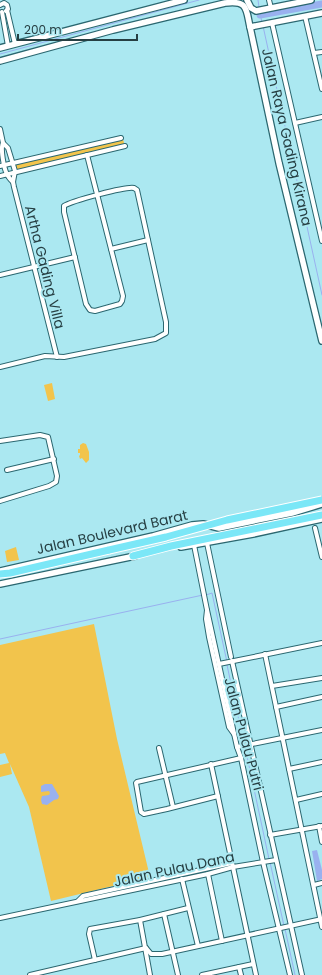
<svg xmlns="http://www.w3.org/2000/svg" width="322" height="975" viewBox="0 0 322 975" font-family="Poppins,sans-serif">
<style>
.green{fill:#f2c44c}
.water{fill:#99b1ef}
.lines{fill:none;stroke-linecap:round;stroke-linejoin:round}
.stream{stroke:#99b1ef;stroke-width:1}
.river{stroke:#99b1ef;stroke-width:7}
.street-casing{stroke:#2b6770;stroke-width:6}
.secondary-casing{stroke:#2b6770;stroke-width:8}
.highway-casing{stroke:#fff;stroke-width:9}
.street{stroke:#fff;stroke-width:4}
.secondary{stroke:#fff;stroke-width:5.5}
.highway{stroke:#7be7f7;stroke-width:7}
.highway-bridge-casing{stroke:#fff;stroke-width:9;stroke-linecap:butt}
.highway-bridge{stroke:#7be7f7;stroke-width:7}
.labels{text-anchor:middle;stroke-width:4;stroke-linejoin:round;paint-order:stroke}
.street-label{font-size:14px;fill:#263f43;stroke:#abe8f1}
</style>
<rect width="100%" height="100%" fill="#abe8f1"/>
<!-- green -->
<g class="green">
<path d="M122 136 125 146 16 172 13 163Z"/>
<path d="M52 383 55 399 48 401 44 385Z"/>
<path d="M83 443 86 444 89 452V460L86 463 82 458 80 459 79 456 80 455V453H78V449H80V445Z"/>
<path d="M16 547 19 560 7 562 5 551Z"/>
<path d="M94 624 117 739 150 877 51 901 29 807 10 764 12 774 0 777V765L9 763 5 753 0 754V645Z"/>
</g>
<!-- water -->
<g class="water">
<path d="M45 784H52L59 796 58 799 54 800 47 805 42 804 41 800 42 796 49 795 50 793 49 791 41 792V786Z"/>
<path d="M317 850 322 870V879L317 881 312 851Z"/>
</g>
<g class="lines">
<!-- stream -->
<g class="stream">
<path d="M258 0 259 7"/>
<path d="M260 12 262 23"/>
<path d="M263 26 322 295"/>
<path d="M0 54 199 0"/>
<path d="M206 595 212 593 227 662"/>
<path d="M0 639 203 595"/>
<path d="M227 665 244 744"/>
<path d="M245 747 269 859"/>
<path d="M270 862 284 926"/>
<path d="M285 929 295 975"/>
</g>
<!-- river -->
<path class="river" d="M260 15 322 4"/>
<!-- street casing -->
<g class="street-casing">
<g id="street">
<path d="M269 0 271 8"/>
<path d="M0 5 4 3 7 5 8 9 6 11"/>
<path d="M7 10 15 44"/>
<path d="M2 12 8 46"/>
<path d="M305 16 322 89"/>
<path d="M272 23 322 241"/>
<path d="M314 53 322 52"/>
<path d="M295 123 322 117"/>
<path d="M0 129 3 143 8 148 15 171 13 182 14 187 57 357"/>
<path d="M3 143C0 148 4 169 7 174 8 177 11 180 13 182"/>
<path d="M0 166 121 138"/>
<path d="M0 176 125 146"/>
<path d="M111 249 148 240"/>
<path d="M0 275 75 257"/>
<path d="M0 367 45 356 64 357 155 339 166 333V322L137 190 134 188C127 186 71 201 64 206V212L86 304 90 310 95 311 120 304 122 301 123 296 87 155"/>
<path d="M0 441 40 435 48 437 57 476 56 482 49 486 0 501"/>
<path d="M7 470 54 459"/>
<path d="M315 528 322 557"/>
<path d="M207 543 231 657"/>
<path d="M194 545 207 610 206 619 209 637 229 727 234 734"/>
<path d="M207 610 237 747 241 758 263 862 290 975"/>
<path d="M265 654 322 927"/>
<path d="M232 661 302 975"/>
<path d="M219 664 322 643"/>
<path d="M272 686 322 678"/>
<path d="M276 707 322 697"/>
<path d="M237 747 322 730"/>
<path d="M159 748 173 807"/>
<path d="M211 764 256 975"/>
<path d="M289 769 322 762"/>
<path d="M218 796 167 809 144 814 141 812 136 783 137 782 241 758"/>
<path d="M296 800 322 794"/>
<path d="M319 826 322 842"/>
<path d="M270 835 322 826"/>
<path d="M208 874 222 941"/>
<path d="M182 879 198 946"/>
<path d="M314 885 322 883"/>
<path d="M78 901 83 896 232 863"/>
<path d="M164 914 178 975"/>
<path d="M0 918 208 874 233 867 276 860"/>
<path d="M140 920 150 975"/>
<path d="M146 948 151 954H162L322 919"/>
<path d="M95 960 89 934 90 929 140 920 188 908"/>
<path d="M239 967 241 975"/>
<path d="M30 975 146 948"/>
<path d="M202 975 253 964"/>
</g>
</g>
<!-- secondary casing -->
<g class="secondary-casing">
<g id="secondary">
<path d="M247 0 251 8 256 11 311 0"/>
<path d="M250 27 322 13"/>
<path d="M0 48 184 0"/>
<path d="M0 61 113 30 225 3C248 0 246 9 250 27L279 163 322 341"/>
<path d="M181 547 253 534 322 519"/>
<path d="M0 571 153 536 192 525 203 524 219 528 292 513 322 504"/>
<path d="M0 584 135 556"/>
</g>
</g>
<!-- highway casing -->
<g class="highway-casing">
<g id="highway">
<path d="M133 556 171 546 322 515"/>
<path d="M0 574 10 573 109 550"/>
</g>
</g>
<!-- street -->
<use href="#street" class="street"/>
<!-- secondary -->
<use href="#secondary" class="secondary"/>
<!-- highway -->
<use href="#highway" class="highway"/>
<!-- highway-bridge casing -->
<g class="highway-bridge-casing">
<path id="highway-bridge" d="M109 550 166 537 227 520 322 500"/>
</g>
<!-- highway-bridge -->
<use href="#highway-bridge" class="highway-bridge"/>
</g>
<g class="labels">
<!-- street labels -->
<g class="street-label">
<text transform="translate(287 137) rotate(77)" y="5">Jalan Raya Gading Kirana</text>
<text transform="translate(45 267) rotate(76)" y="5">Artha Gading Villa</text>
<text transform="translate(112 532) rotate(-13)" y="5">Jalan Boulevard Barat</text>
<text transform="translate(244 734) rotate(75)" y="5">Jalan Pulau Putri</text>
<text transform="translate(174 869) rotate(-12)" y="5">Jalan Pulau Dana</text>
</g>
</g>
<!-- scale -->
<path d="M18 34v6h119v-6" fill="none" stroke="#263f43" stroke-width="2"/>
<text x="24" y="34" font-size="12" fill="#263f43" stroke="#abe8f1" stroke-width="3" paint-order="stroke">200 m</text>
</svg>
